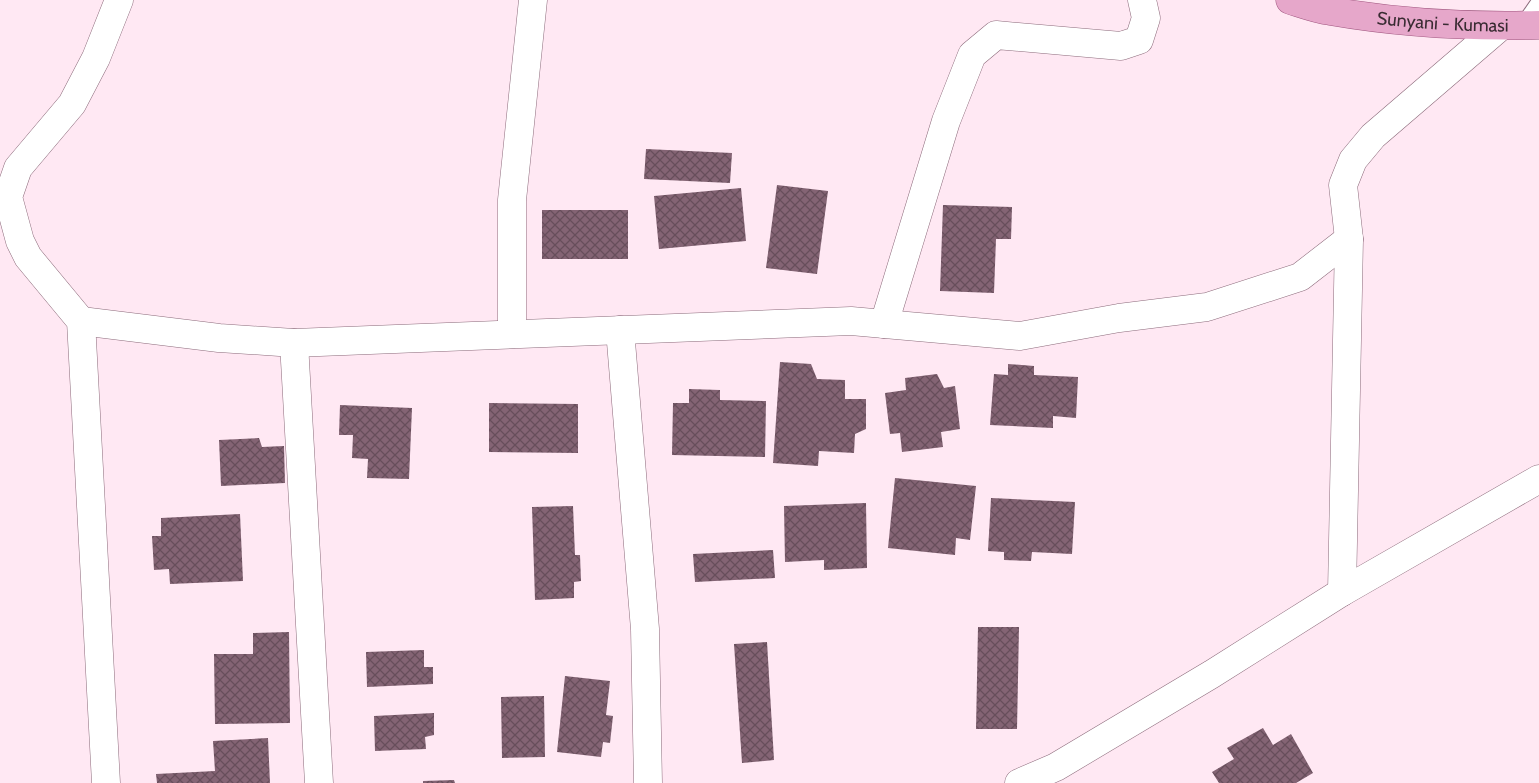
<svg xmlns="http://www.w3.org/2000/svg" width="1539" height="783" viewBox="0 0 1539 783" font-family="Cabin,sans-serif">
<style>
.building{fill:url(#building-cross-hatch)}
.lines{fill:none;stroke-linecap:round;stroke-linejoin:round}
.lane-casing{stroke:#8c6b7b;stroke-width:17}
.street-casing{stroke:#8c6b7b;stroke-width:29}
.primary-casing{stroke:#9f557e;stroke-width:29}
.lane{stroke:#fff;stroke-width:15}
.street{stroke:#fff;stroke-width:28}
.primary{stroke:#e6a7ca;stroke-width:28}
.labels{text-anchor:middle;stroke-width:5;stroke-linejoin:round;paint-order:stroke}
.street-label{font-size:18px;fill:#392b32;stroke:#fff}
</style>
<defs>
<pattern id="building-cross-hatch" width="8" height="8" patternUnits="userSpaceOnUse" patternTransform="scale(1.25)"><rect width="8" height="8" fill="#846474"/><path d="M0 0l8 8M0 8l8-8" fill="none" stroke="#674e5b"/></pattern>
</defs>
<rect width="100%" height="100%" fill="#ffe8f3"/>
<!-- building -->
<g class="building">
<path d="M646 149 732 153 730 183 644 179Z"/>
<path d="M777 185 828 191 817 274 766 268Z"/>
<path d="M741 188 746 241 659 249 654 196Z"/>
<path d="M943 205 1012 207 1011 239H996L994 293 940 291Z"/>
<rect x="542" y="210" width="86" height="49"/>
<path d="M780 362 811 364 817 379 845 380V399H866V429L855 434 854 453 819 451 818 466 773 463Z"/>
<path d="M1008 364 1034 366V375L1078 377 1076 418 1053 416V428L990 425 994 374 1008 375Z"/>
<path d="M937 374 944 388 955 386 960 429 941 432 943 447 902 452 900 433 890 434 885 393 906 390 905 378Z"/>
<path d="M689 389 720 390V400L766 401 765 457 672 455 673 403H689Z"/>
<path d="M489 403 578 404V453L489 452Z"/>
<path d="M340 405 412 408 409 479 367 478 368 459 352 458 353 435H339Z"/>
<path d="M259 438 262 447 284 446 285 483 221 486 219 440Z"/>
<path d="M895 478 976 486 970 540 956 538 955 555 888 548Z"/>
<path d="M991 498 1075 502 1072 554 1032 552 1031 561 1004 560V552L988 551Z"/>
<path d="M866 503 867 568 824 570V560L785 562 784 506Z"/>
<path d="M573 506 575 555H580L581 581 574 582V598L535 600 532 507Z"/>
<path d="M240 514 243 581 170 584 169 569 154 570 152 536H161V518Z"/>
<path d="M773 550 775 578 695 582 693 554Z"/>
<path d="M978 627H1019L1017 729H976Z"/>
<path d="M289 632 290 723 215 724 214 654H253V633Z"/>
<path d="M767 642 774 760 742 763 734 644Z"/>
<path d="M424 650V667H433V684L367 687 366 652Z"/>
<path d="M565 676 610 681 606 715 613 716 610 743 603 742 601 757 557 752Z"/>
<path d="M544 696 545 757 502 758 501 697Z"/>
<path d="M434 713V735L425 737 426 749 375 751 374 716Z"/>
<path d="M1263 728 1273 745 1291 734 1313 773 1296 783H1219L1212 772 1234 759 1227 748Z"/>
<path d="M268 738 270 783H157L156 774 215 771 213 741Z"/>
<path d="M454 780 455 783H423V781Z"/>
</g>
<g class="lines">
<!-- lane casing -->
<g class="lane-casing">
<path id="lane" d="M1523 25 1539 2"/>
</g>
<!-- street casing -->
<g class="street-casing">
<g id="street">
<path d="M81 321 219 338 294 343 851 321 1020 336 1119 318 1207 307 1300 277 1349 239"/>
<path d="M884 324 946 121 972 55 996 35 1121 46 1139 40 1146 18 1142 0"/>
<path d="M620 330 645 629 648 783"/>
<path d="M512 334V200L533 0"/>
<path d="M294 343 319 783"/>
<path d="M1342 592 1349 239 1343 185 1353 160 1373 136 1501 26"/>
<path d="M106 783 81 321 28 257 20 241 8 197 18 168 72 104 96 58 119 0"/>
<path d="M1019 783 1056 767 1212 674 1342 592 1539 479"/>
</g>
</g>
<!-- primary casing -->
<g class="primary-casing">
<g id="primary">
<path id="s1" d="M1290 0C1303 4 1316 9 1330 11 1399 23 1469 27 1539 25"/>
</g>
</g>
<!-- lane -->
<use href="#lane" class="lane"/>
<!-- street -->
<use href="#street" class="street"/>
<!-- primary -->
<use href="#primary" class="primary"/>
</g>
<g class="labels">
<!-- street labels -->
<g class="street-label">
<text dy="6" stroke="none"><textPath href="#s1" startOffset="155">Sunyani - Kumasi</textPath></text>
</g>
</g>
</svg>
